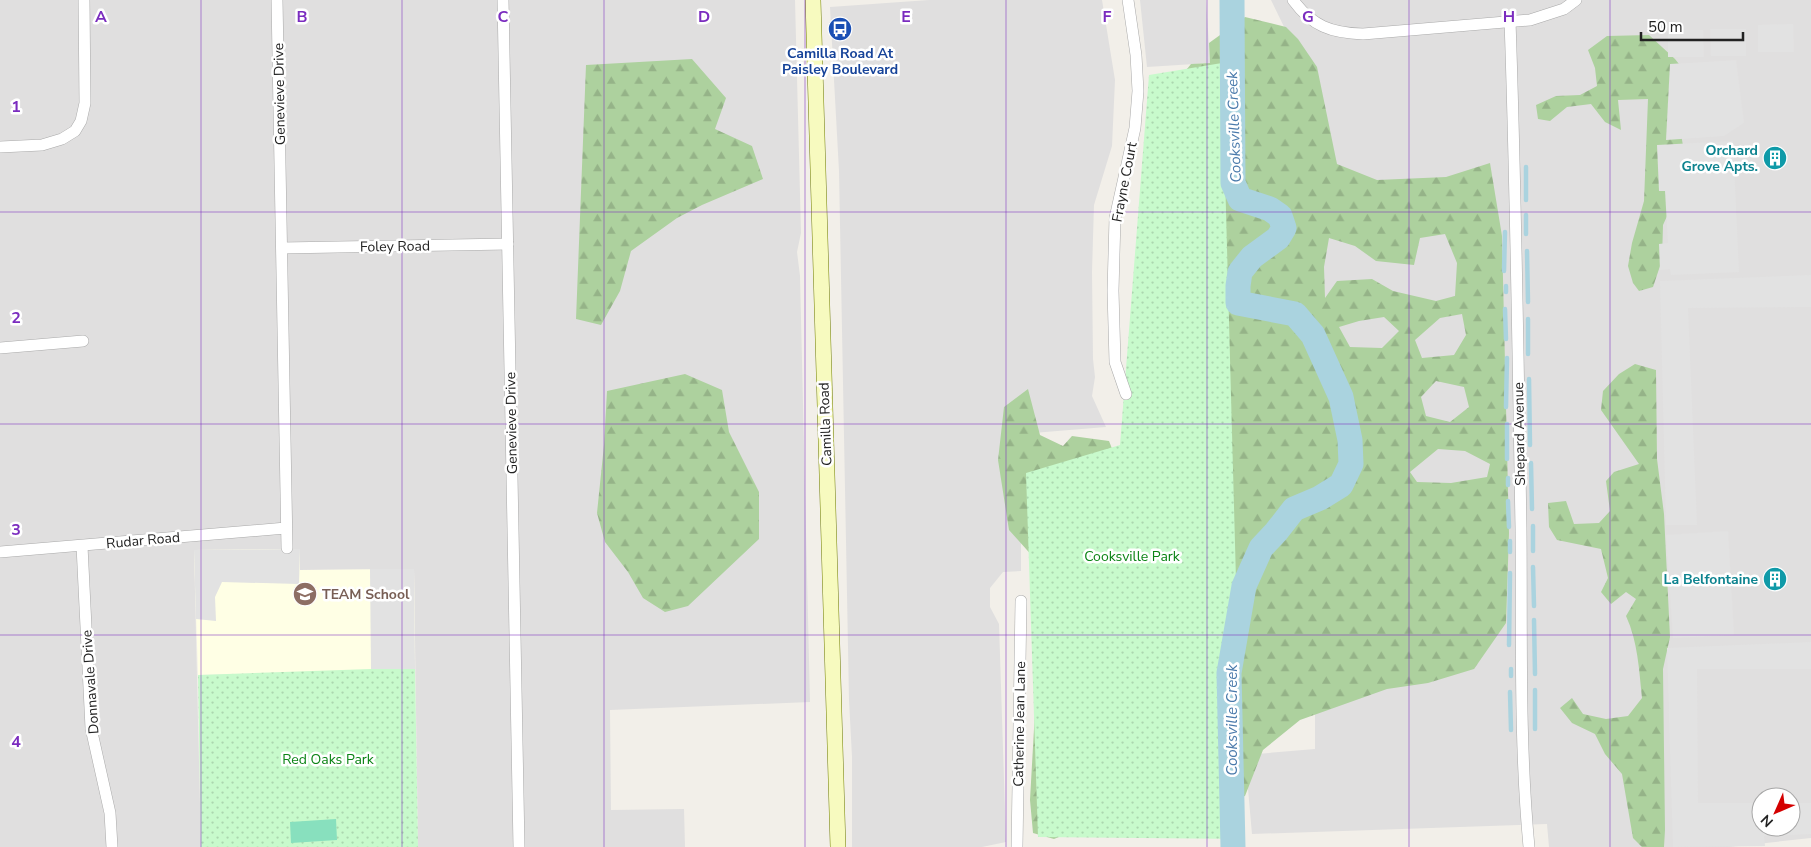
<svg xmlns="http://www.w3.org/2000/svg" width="1811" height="847" viewBox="0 0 1811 847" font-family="'Nunito Sans',sans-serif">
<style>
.residential{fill:#e0dfdf;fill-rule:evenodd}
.education{fill:#ffffe5}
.forest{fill:url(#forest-firs);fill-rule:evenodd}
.park{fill:url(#park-dots)}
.pitch{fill:#88e0be}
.parking{fill:#e2e2e2}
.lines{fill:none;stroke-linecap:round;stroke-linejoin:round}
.stream{stroke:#aad3df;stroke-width:4.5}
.river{stroke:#aad3df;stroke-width:25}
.street-casing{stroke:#a9a9a9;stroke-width:12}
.secondary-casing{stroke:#707d05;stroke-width:16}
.street{stroke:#fff;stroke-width:11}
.secondary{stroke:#f7fabf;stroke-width:15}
.grid{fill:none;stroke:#7b2cbf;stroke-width:1;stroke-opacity:0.55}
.labels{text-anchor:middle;stroke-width:5;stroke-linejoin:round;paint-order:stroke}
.transit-label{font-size:14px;font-weight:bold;fill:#164399;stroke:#fff}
.street-label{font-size:14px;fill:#222;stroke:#fff}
.culture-label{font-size:14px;font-weight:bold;fill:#0d838f;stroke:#fff;text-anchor:end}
.park-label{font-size:14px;fill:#0c8416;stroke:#fff}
.education-label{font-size:14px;font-weight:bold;fill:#785e54;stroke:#fff;text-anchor:start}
.water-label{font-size:15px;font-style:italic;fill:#4a7aab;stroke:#fff}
.grid-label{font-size:16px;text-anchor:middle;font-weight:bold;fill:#7b2cbf;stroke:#fff;stroke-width:5;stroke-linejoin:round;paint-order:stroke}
</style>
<defs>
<pattern id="forest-firs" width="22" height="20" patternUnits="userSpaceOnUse" patternTransform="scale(1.25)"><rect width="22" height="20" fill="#add19e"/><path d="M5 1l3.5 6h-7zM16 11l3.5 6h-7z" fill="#95b388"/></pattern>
<pattern id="park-dots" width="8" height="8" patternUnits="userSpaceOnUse" patternTransform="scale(1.25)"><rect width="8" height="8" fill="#c8facc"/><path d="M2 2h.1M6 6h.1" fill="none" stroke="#acd6af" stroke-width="1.8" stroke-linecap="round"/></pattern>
</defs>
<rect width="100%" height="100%" fill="#f2efe9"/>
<!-- residential -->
<g class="residential">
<path d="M0 0H795L801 233 797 252 800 276 810 702 610 710 611 810 684 809 685 847H418L414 569 299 570 300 549 194 550 201 847H0Z"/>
<path d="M929 0H1102L1115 80 1112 146 1094 205 1092 272 1093 359 1095 377 1092 396 1106 427 1021 434V571L1003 572 990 588V607L999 624 1006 842 982 847H852V757L849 700 839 171 830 7Z"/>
<path d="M1140 0H1206L1210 63 1147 67Z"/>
<path d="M1271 0H1811V838L1729 847H1549L1547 824 1252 834 1245 755 1315 749V699L1288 35ZM1761 797H1791V827H1761Z"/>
</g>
<!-- education -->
<path class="education" d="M300 549V570L414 569 415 669 198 675 194 550Z"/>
<!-- forest -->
<g class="forest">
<path d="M1245 17 1286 27 1298 39 1317 67 1337 164 1377 180 1446 177 1490 163 1502 236 1509 533 1506 623 1474 669 1428 683 1387 689 1300 720 1263 750 1245 796 1211 805 1160 103 1191 64 1210 63 1209 43ZM1445 234 1457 263 1455 296 1436 301 1393 291 1372 279 1337 281 1325 298 1324 267 1329 238 1355 246 1376 261 1414 265 1420 238ZM1462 314 1466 335 1454 355 1422 358 1415 340 1440 318ZM1384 317 1399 331 1382 348 1350 347 1339 327 1359 321ZM1436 381 1464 387 1469 407 1450 422 1426 416 1421 397ZM1438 449 1465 451 1490 464 1487 477 1451 483 1417 482 1410 472Z"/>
<path d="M1649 35 1675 59 1686 73 1681 134 1686 163 1678 192 1663 225 1662 260 1653 287 1639 291 1633 283 1628 266 1632 243 1644 201 1648 99 1618 100 1621 130 1605 122 1591 104 1567 107 1550 121 1538 119 1536 105 1556 96 1580 95 1597 86 1595 68 1588 50 1607 36Z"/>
<path d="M692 59 726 98 715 129 752 146 763 179 702 205 677 218 631 251 620 291 601 325 576 319 586 65Z"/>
<path d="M1635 364 1656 370 1657 459 1664 514 1670 637 1663 669 1665 830 1664 847H1642L1633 838 1622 774 1605 754 1595 734 1572 723 1560 708 1572 698 1583 714 1606 719 1628 716 1642 698C1639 670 1638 642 1626 616L1636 599 1626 592 1611 604 1601 592 1608 578 1601 549 1557 540 1549 527 1548 503 1566 501 1574 524 1599 523 1610 511 1606 481 1614 472 1639 464 1601 410 1603 391 1619 374Z"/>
<path d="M685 374 722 390 729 432 759 492V539L688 606 665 612 643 598 628 572 605 542 597 513 604 445 607 391Z"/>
<path d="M1028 389 1040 435 1063 446 1072 436 1109 441 1126 484 1078 829 1054 839 1033 833 1030 800 1043 568 1009 530 998 460 1004 407Z"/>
</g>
<!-- park -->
<g class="park">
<path d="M1222 63 1243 839 1038 837 1026 473 1120 445 1149 75Z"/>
<path d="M371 669H415L418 847H201L198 675Z"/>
</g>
<!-- pitch -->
<path class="pitch" d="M336 819 337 840 291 843 290 822Z"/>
<!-- parking -->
<g class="parking">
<path d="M1793 24 1794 52H1758V25Z"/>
<path d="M1710 29H1746V56H1711Z"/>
<path d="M1668 30H1703L1704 57H1668Z"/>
<path d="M1736 60 1744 123 1724 136 1666 140 1670 64Z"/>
<path d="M1733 141 1739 272 1671 275 1670 269 1660 270 1659 244 1668 243 1665 191H1659L1657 145Z"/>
<path d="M1811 275V307L1688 308 1697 525H1666L1660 281Z"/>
<path d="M1728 531 1734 635 1673 638 1666 535Z"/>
<path d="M300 549 299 584 222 582 215 597 216 621 196 619 194 550Z"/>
<path d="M370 569H414L415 669H371Z"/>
<path d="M1811 642V669H1697L1698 803H1761V827H1791V803H1811V834L1764 836 1765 846 1673 847 1667 648Z"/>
</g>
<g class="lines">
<!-- stream -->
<g class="stream">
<path d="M1526 167V200"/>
<path d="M1526 215V234"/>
<path d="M1527 251 1528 302"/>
<path d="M1504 271 1505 232"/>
<path d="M1506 286V292"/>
<path d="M1505 309 1506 339"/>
<path d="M1528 354V319"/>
<path d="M1529 379 1530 445"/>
<path d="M1506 407 1507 358"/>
<path d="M1507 424V459"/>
<path d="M1531 463 1532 509"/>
<path d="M1508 478V485"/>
<path d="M1508 501 1509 527"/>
<path d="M1533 526V551"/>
<path d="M1510 541V552"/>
<path d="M1533 567 1534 606"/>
<path d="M1534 620 1535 674"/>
<path d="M1509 645 1510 573"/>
<path d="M1511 676V669"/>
<path d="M1535 690V729"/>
<path d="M1510 692 1511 730"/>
</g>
<!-- river -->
<path class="river" d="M1232 0 1233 183 1240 199 1270 209 1280 216 1284 228 1278 238 1252 257 1240 272 1238 286V303L1295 314 1313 335 1341 397 1350 440 1351 464 1341 485 1320 498 1294 509 1276 532 1261 548 1244 586 1229 673 1233 847"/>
<!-- street casing -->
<g class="street-casing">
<g id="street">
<path d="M277 0 287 548"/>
<path d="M503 0 519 847"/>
<path d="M1293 0C1312 26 1331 33 1363 34L1530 20 1564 9 1576 0"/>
<path d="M1510 21C1516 190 1518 359 1521 528 1522 634 1519 741 1529 847"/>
<path d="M0 147 42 145 62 139 75 131 81 121 85 103 84 0"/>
<path d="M282 248 508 244"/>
<path d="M0 348 83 341"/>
<path d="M1126 394 1115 362 1113 291 1115 218 1135 128 1138 91 1136 55 1128 0"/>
<path d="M82 546 91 728 110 813 112 847"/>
<path d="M0 552 286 528"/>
<path d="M1017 847 1021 601"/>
</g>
</g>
<!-- secondary casing -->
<g class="secondary-casing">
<path id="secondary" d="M813 0 838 847"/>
</g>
<!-- street -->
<use href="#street" class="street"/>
<!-- secondary -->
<use href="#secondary" class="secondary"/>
</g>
<!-- grid -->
<path class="grid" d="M201 0V847M402 0V847M604 0V847M805 0V847M1006 0V847M1207 0V847M1409 0V847M1610 0V847M0 212H1811M0 424H1811M0 635H1811"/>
<!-- icons -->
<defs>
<g id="bus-disc" transform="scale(1.25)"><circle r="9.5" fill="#1a4fb4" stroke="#fff"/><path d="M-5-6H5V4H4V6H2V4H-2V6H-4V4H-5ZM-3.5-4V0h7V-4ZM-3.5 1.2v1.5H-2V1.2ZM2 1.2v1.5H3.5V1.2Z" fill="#fff"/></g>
<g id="building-disc" transform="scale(1.25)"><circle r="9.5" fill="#0f9aa8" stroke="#fff"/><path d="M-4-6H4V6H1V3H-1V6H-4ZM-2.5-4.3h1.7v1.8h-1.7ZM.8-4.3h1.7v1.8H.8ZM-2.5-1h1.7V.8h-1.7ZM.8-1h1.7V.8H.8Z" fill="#fff"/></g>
<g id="school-disc" transform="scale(1.25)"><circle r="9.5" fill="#8d6e63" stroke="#fff"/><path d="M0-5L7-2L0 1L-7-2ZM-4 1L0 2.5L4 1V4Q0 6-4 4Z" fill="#fff"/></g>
</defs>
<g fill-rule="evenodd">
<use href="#bus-disc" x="840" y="29"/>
<use href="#building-disc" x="1775" y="158"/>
<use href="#building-disc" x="1775" y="579"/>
<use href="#school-disc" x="305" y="594"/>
</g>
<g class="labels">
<!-- transit labels -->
<g class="transit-label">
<text x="840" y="58">Camilla Road At<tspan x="840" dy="16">Paisley Boulevard</tspan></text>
</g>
<!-- street labels -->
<g class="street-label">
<text transform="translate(279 94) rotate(-91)" y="5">Genevieve Drive</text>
<text transform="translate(1124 182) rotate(-79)" y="5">Frayne Court</text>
<text transform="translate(395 246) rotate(-1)" y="5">Foley Road</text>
<text transform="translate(511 423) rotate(-91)" y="5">Genevieve Drive</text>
<text transform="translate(825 424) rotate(-92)" y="5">Camilla Road</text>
<text transform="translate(1519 434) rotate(-91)" y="5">Shepard Avenue</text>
<text transform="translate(143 540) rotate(-5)" y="5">Rudar Road</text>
<text transform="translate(90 682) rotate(-94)" y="5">Donnavale Drive</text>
<text transform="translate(1019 724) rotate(-89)" y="5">Catherine Jean Lane</text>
</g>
<!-- culture labels -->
<g class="culture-label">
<text x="1758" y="155">Orchard<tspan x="1758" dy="16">Grove Apts.</tspan></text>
<text x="1758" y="584">La Belfontaine</text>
</g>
<!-- park labels -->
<g class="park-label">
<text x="1132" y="561">Cooksville Park</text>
<text x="328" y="764">Red Oaks Park</text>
</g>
<!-- education labels -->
<g class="education-label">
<text x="322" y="599">TEAM School</text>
</g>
<!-- water labels -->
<g class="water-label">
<text transform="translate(1234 127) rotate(-92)" y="5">Cooksville Creek</text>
<text transform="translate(1232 720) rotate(-90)" y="5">Cooksville Creek</text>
</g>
</g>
<g class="grid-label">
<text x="101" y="22">A</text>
<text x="302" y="22">B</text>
<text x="503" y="22">C</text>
<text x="704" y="22">D</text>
<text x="906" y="22">E</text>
<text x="1107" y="22">F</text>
<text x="1308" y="22">G</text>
<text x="1509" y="22">H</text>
<text x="16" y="112">1</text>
<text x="16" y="323">2</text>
<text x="16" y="535">3</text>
<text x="16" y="747">4</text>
</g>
<!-- north arrow -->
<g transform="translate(1776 812) rotate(225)"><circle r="24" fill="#ffffff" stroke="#a7a7a7"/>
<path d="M0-4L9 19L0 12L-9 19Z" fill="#d40000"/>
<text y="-8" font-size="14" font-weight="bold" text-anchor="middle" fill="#222222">N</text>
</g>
<!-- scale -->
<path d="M1641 32v8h102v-8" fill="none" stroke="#222222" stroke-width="2.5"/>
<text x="1648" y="32" font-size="15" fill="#222222" stroke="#ffffff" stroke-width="4" paint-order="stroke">50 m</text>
</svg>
